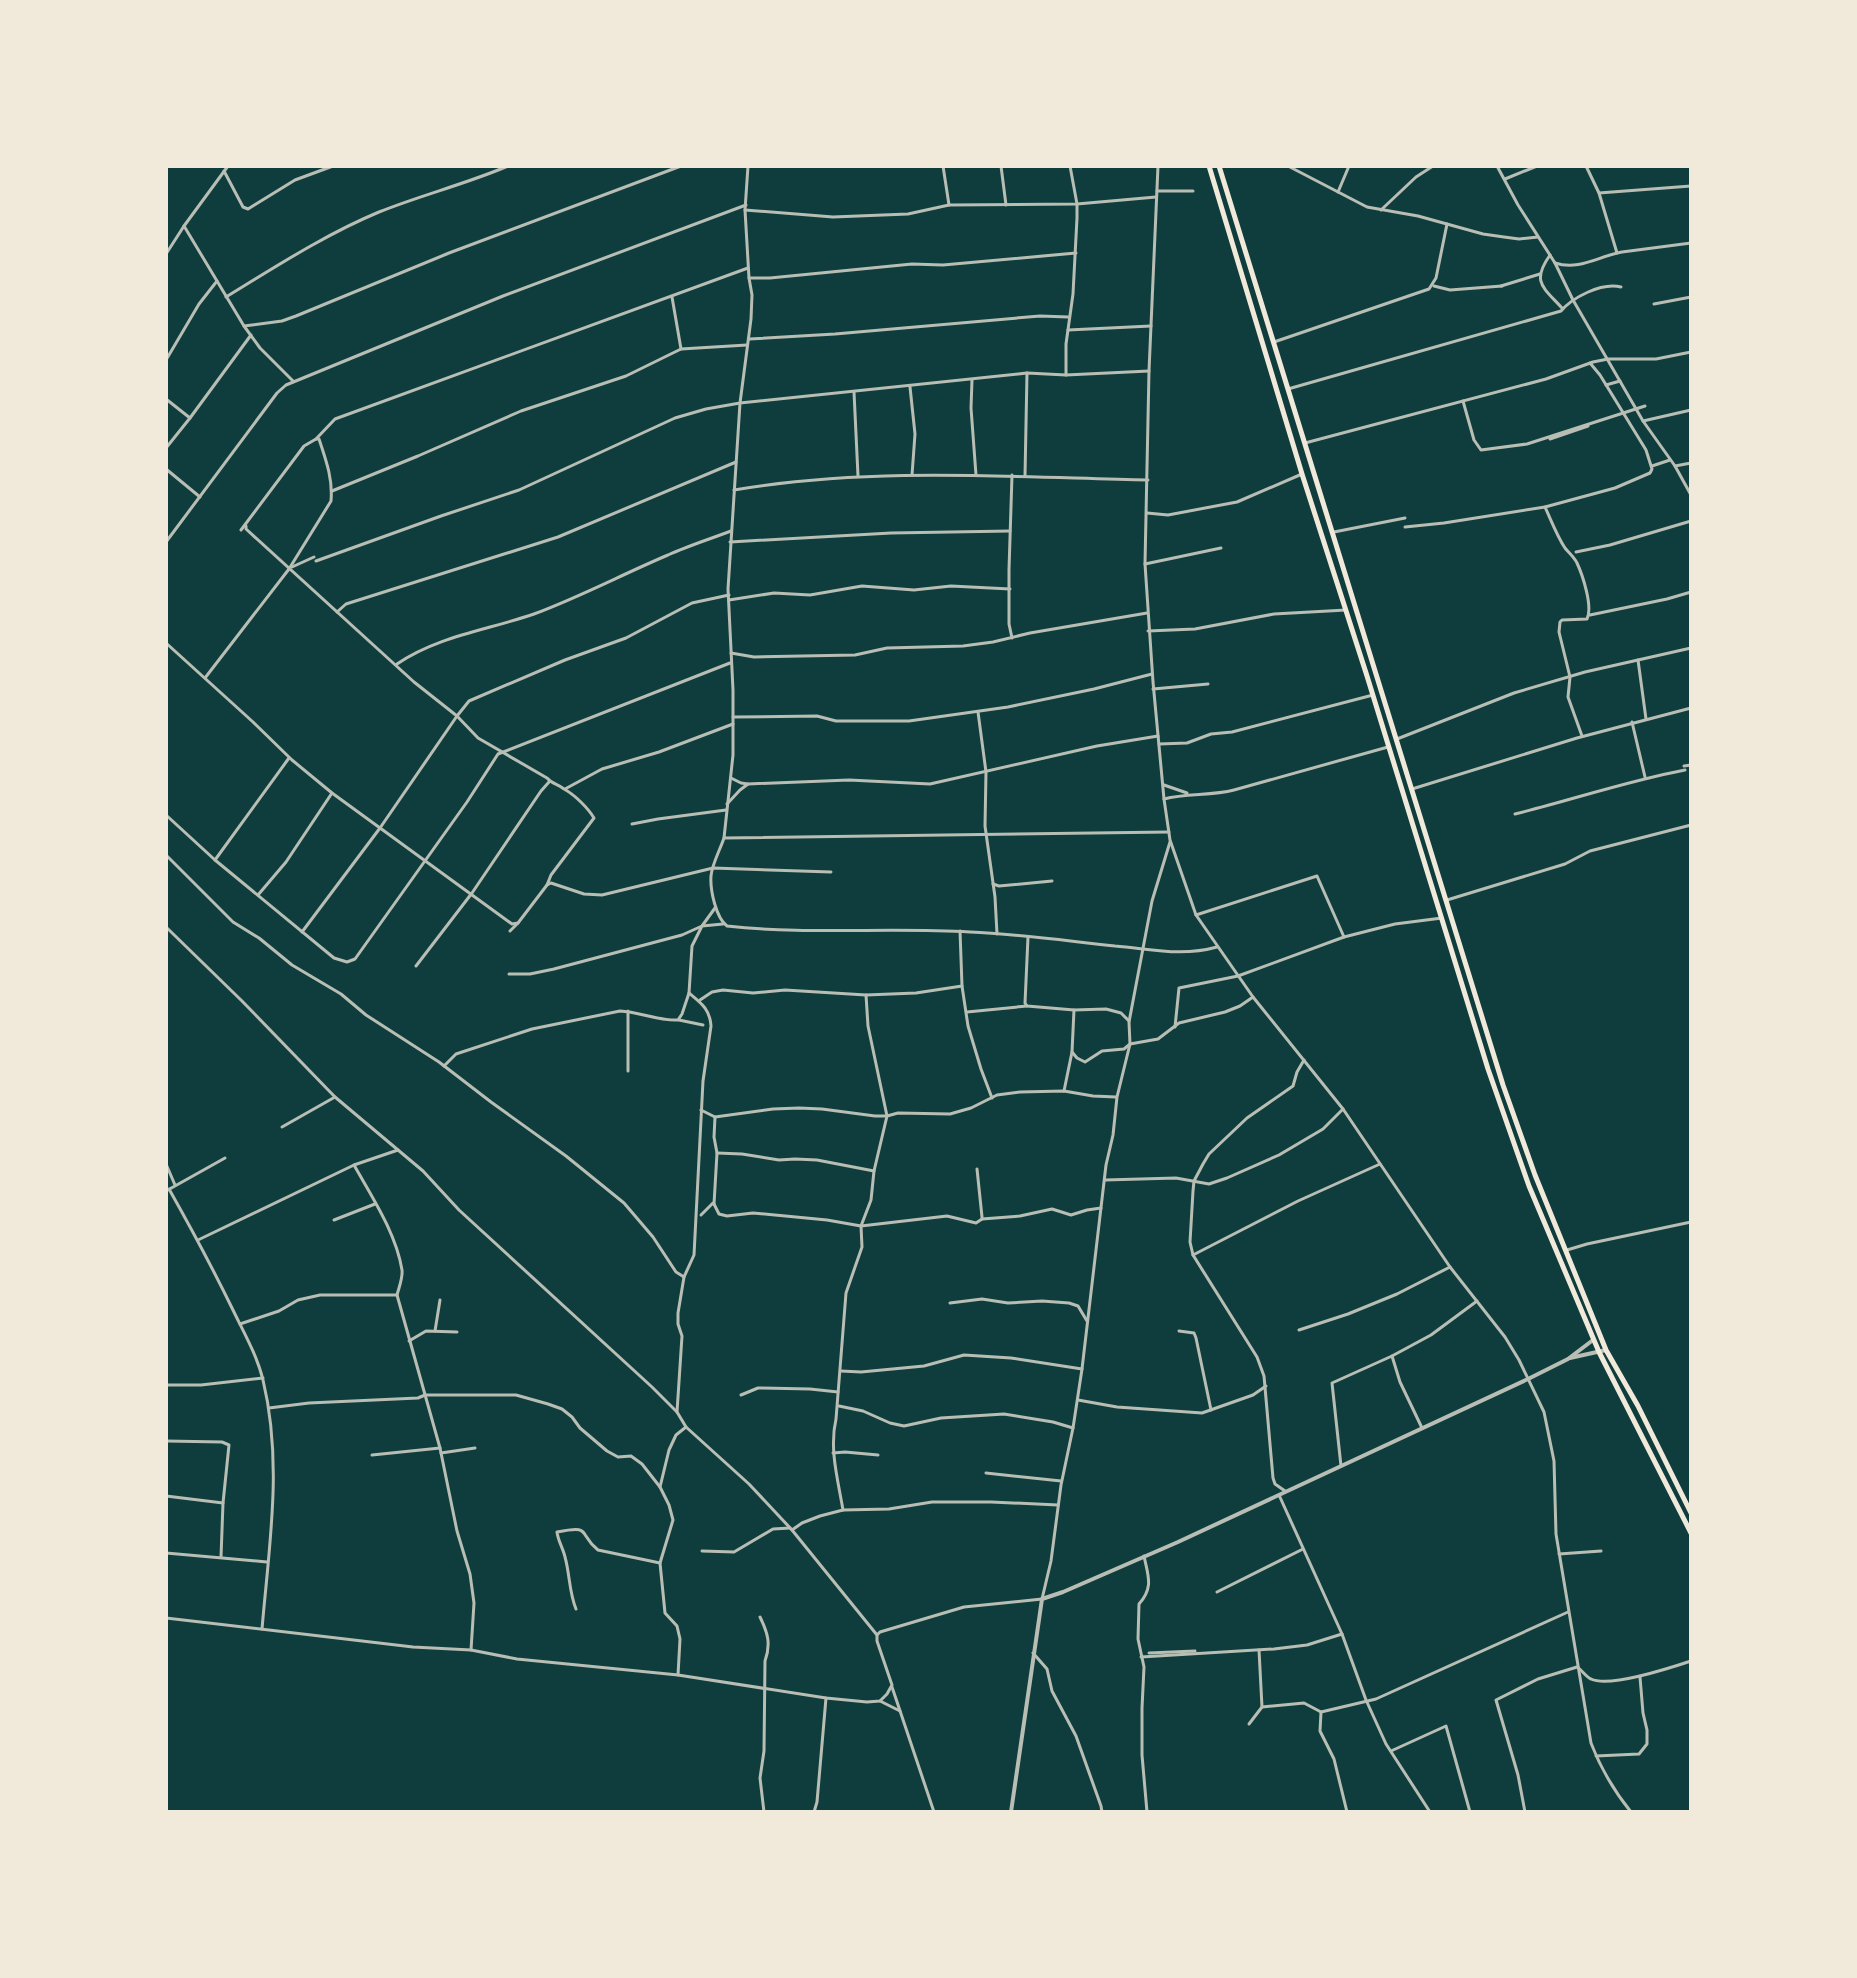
<svg xmlns="http://www.w3.org/2000/svg" width="1857" height="1978" viewBox="0 0 1857 1978" font-family="Rubik,sans-serif">
<style>
.lines{fill:none;stroke-linecap:round;stroke-linejoin:round}
.minor{stroke:#b8beb3;stroke-width:3}
.tertiary{stroke:#b8beb3;stroke-width:4}
.trunk{stroke:#f1e9da;stroke-width:5}
</style>
<rect width="100%" height="100%" fill="#0f3d3e"/>
<g class="lines">
<!-- minor -->
<g class="minor">
<path d="M943 166 949 205"/>
<path d="M1001 166 1006 205"/>
<path d="M1158 166 1149 371 1145 564 1153 682 1164 799 1170 840 1196 915 1253 997 1343 1109 1450 1267 1505 1337 1519 1360 1544 1412 1554 1461 1556 1534 1591 1743C1601 1769 1614 1791 1631 1812"/>
<path d="M1288 166 1367 207 1418 216 1483 234 1504 237 1519 239 1538 237"/>
<path d="M1497 166 1518 205 1555 263 1573 300 1643 421 1675 466 1691 495"/>
<path d="M1586 166 1599 193 1617 253"/>
<path d="M224 171 243 207 248 209 295 180 333 166"/>
<path d="M1505 179 1537 166"/>
<path d="M1157 191H1193"/>
<path d="M1338 192 1349 166"/>
<path d="M1599 193 1691 186"/>
<path d="M745 210 833 217 908 214 949 205 1077 204 1156 197"/>
<path d="M1381 210 1416 177 1433 166"/>
<path d="M184 226 244 326 260 348 293 381"/>
<path d="M166 254 184 226 228 166"/>
<path d="M1550 255C1531 282 1543 287 1562 308"/>
<path d="M1555 263C1579 271 1599 256 1622 252 1645 249 1668 246 1691 243"/>
<path d="M749 278H770L912 264 943 265 1076 253"/>
<path d="M1434 286 1450 290 1502 286"/>
<path d="M1501 286 1540 274"/>
<path d="M226 297C275 267 326 234 379 212 421 195 466 184 508 166"/>
<path d="M672 297 681 349"/>
<path d="M1654 304 1691 297"/>
<path d="M244 326 282 321 296 316 449 253 681 166"/>
<path d="M1068 330 1151 326"/>
<path d="M749 339 835 334 1040 316 1068 317"/>
<path d="M1274 342 1429 289 1436 278 1447 224"/>
<path d="M166 360 199 304 217 281"/>
<path d="M1149 371 1066 375 1027 373 740 403 728 589 733 690V755L724 838 1169 832"/>
<path d="M1066 375V344L1073 294 1077 218V204L1070 166"/>
<path d="M972 380 971 408 976 475"/>
<path d="M1606 385 1620 381"/>
<path d="M910 387 915 434 912 475"/>
<path d="M1288 389 1561 311C1572 298 1601 282 1621 287"/>
<path d="M854 392 858 476"/>
<path d="M166 399 190 418 251 335"/>
<path d="M1463 401 1474 440 1481 450 1527 444 1645 406"/>
<path d="M1643 421 1691 410"/>
<path d="M1550 439 1588 426"/>
<path d="M1305 443 1546 379 1593 362 1608 359H1656L1691 352"/>
<path d="M166 448 190 418"/>
<path d="M1652 466 1670 460"/>
<path d="M1675 466 1691 463"/>
<path d="M166 469 200 497"/>
<path d="M1025 476 1027 373"/>
<path d="M734 490C871 467 1009 477 1148 480"/>
<path d="M332 491 418 456 521 411 626 376 681 349 747 345"/>
<path d="M1147 513 1168 515 1237 502 1302 474"/>
<path d="M246 526V529L414 682 457 716 478 738 547 778C552 784 558 784 564 789 575 795 588 808 594 818L551 875 547 885"/>
<path d="M1405 527 1444 523 1545 507"/>
<path d="M241 530 304 446 316 439 335 419 748 268"/>
<path d="M1334 532 1405 518"/>
<path d="M166 542 277 393 286 385 503 296 746 205"/>
<path d="M730 542 891 533 1010 531"/>
<path d="M1576 552 1610 545 1691 521"/>
<path d="M316 561 441 516 519 490 675 418 706 409 740 403 751 319 752 295 749 278 745 210 748 166"/>
<path d="M1145 564 1221 548"/>
<path d="M292 567 314 557"/>
<path d="M729 600 774 593 810 595 862 586 914 590 951 586 1010 589"/>
<path d="M337 612 346 604 558 537 736 462"/>
<path d="M1590 615 1667 599 1691 592"/>
<path d="M1148 631 1195 629 1274 614 1346 610"/>
<path d="M1012 638 1009 624V570L1012 475"/>
<path d="M166 643 253 722 292 760 332 793 512 924 518 923 547 885 551 883 584 894 602 895 713 868 831 872"/>
<path d="M731 653 754 657 855 655 887 648 963 646 993 642 1030 633 1147 613"/>
<path d="M1638 660 1646 719"/>
<path d="M397 664C438 636 488 630 534 614 580 597 623 574 668 555 688 546 710 539 731 531"/>
<path d="M205 678 289 569 331 501C333 479 326 460 319 439H316"/>
<path d="M1153 689 1208 684"/>
<path d="M978 712 986 772 985 826 995 897 997 934"/>
<path d="M733 717 817 716 836 721H909L1008 707 1094 689 1152 674"/>
<path d="M1632 722 1645 777"/>
<path d="M1582 736 1568 697 1570 677 1559 632 1560 622 1562 620 1587 619C1593 607 1583 576 1577 563 1574 557 1569 553 1565 548 1557 536 1551 520 1545 507L1615 488 1650 473 1652 469 1646 450 1600 375 1590 363"/>
<path d="M1397 739 1514 693 1585 672 1691 648"/>
<path d="M1159 744 1187 743 1211 734 1232 732 1373 695"/>
<path d="M1684 766 1691 765"/>
<path d="M731 778 741 783 748 784"/>
<path d="M1164 785 1187 793"/>
<path d="M565 789 602 769 659 752 733 724"/>
<path d="M1412 789 1577 738 1691 708"/>
<path d="M1164 799C1187 793 1211 796 1234 790L1388 747"/>
<path d="M727 804 740 790 748 784 849 780 930 784 1097 746 1158 736"/>
<path d="M1515 814C1572 800 1627 781 1685 770"/>
<path d="M166 815 215 860 289 758"/>
<path d="M632 824 658 819 726 810"/>
<path d="M724 838C720 850 712 864 711 876 710 890 716 918 727 926 808 935 889 927 970 932 1018 934 1067 941 1115 946 1152 949 1181 957 1217 947"/>
<path d="M166 855 233 922 259 938 292 965 341 994 366 1015 439 1062 491 1102 566 1156 624 1203 653 1237 676 1272 684 1277 694 1255 703 1081 711 1026C710 1009 701 1003 689 993L692 946 702 926 723 924"/>
<path d="M215 860 334 958 347 962 355 959 467 802 498 754 730 663"/>
<path d="M993 884 999 886 1052 881"/>
<path d="M258 895 286 862 332 793"/>
<path d="M1447 900 1565 864 1590 851 1691 825"/>
<path d="M1196 915 1317 876 1344 937"/>
<path d="M166 927 242 1001 335 1097 423 1171 459 1210 652 1387 677 1412 686 1427 749 1484 792 1530 877 1635"/>
<path d="M510 931 518 923"/>
<path d="M960 931 962 986 968 1026 981 1069 992 1098"/>
<path d="M302 932 380 828 457 716 469 701 565 660 626 638 692 603 729 595"/>
<path d="M1028 937 1025 1003 1027 1006 1074 1010 1106 1009 1121 1013 1129 1021"/>
<path d="M416 966 472 893 541 791 549 782"/>
<path d="M509 974H530L554 969 682 935 702 926 715 908"/>
<path d="M700 1000 712 992 723 990 753 993 785 990 866 995 916 993 962 986"/>
<path d="M1074 1010 1072 1052 1077 1058 1085 1062 1102 1051 1124 1049 1130 1044 1158 1039 1179 1023 1225 1012 1240 1006 1253 997"/>
<path d="M967 1012 1027 1006"/>
<path d="M679 1020 703 1025"/>
<path d="M1175 1027 1179 988 1238 976 1344 937 1395 924 1442 918"/>
<path d="M444 1066 456 1054 532 1029 620 1011C640 1012 658 1021 678 1020L682 1014 689 993"/>
<path d="M628 1071V1011"/>
<path d="M1064 1091 1072 1052"/>
<path d="M701 1110 715 1117 773 1109 799 1108 822 1109 875 1116H887L898 1113 950 1114 971 1108 997 1095 1020 1092 1064 1091 1093 1096 1116 1097"/>
<path d="M715 1117 714 1137 717 1153 714 1204 719 1214 727 1216 753 1213 827 1220 861 1226 947 1216 976 1223 982 1219V1217L977 1169"/>
<path d="M282 1127 335 1097"/>
<path d="M717 1153 742 1154 779 1160 795 1159 817 1160 874 1171"/>
<path d="M166 1164 175 1185"/>
<path d="M354 1165C372 1197 396 1233 402 1270 403 1278 399 1287 397 1295L440 1448 457 1531 470 1574 474 1603 471 1650"/>
<path d="M1105 1180 1176 1178 1209 1184 1227 1178 1279 1155 1323 1129 1343 1109"/>
<path d="M169 1189C191 1228 212 1267 232 1308 243 1331 257 1355 263 1380 283 1463 269 1546 262 1629"/>
<path d="M166 1191 225 1158"/>
<path d="M701 1215 713 1203 714 1204"/>
<path d="M982 1219 1020 1216 1052 1209 1071 1215 1087 1210 1101 1208"/>
<path d="M334 1220 375 1204"/>
<path d="M198 1240 354 1165 398 1150"/>
<path d="M1567 1250 1587 1244 1691 1222"/>
<path d="M1193 1255 1298 1201 1380 1164"/>
<path d="M950 1303 982 1299 1008 1303 1042 1301 1069 1303 1078 1306 1087 1321"/>
<path d="M240 1324 279 1311 298 1300 320 1295H397"/>
<path d="M1299 1330 1348 1314 1397 1294 1450 1267"/>
<path d="M435 1331 440 1300"/>
<path d="M1179 1331 1194 1333 1196 1338 1211 1410"/>
<path d="M409 1341 426 1331 457 1332"/>
<path d="M1392 1356 1400 1382 1422 1428"/>
<path d="M841 1371 861 1372 924 1366 964 1355 1011 1358 1082 1369"/>
<path d="M166 1385H201L263 1378"/>
<path d="M741 1395 758 1388 810 1389 838 1392"/>
<path d="M1078 1400 1117 1407 1202 1413 1253 1395 1266 1386"/>
<path d="M839 1406 863 1411 890 1423 904 1426 941 1418 1004 1414 1053 1422 1073 1428"/>
<path d="M269 1408 309 1403 418 1398 425 1395H516L548 1404 562 1409 572 1417 580 1428 607 1451 618 1457 631 1456 642 1464 660 1487 669 1505 673 1520 660 1563 665 1613 677 1626 680 1639 678 1675"/>
<path d="M677 1412 682 1336 678 1324V1313L684 1277"/>
<path d="M166 1441 222 1442 229 1445 223 1503 221 1557"/>
<path d="M441 1453 475 1448"/>
<path d="M833 1453 845 1452 878 1455"/>
<path d="M372 1455 440 1448"/>
<path d="M1341 1466 1332 1383 1392 1356 1431 1335 1477 1301"/>
<path d="M986 1473 1061 1481"/>
<path d="M660 1487 669 1450 676 1435 686 1427"/>
<path d="M1285 1491 1275 1484 1273 1478 1264 1376 1257 1357 1193 1255 1190 1242 1193 1191 1194 1181 1203 1164 1209 1154 1247 1118 1293 1086 1297 1072 1304 1060"/>
<path d="M1279 1495 1342 1634 1366 1700 1386 1744 1430 1812"/>
<path d="M166 1496 223 1503"/>
<path d="M843 1510C838 1480 829 1449 836 1419L846 1293 862 1247 861 1226 871 1200 874 1171 887 1116 868 1026 866 995"/>
<path d="M792 1530 802 1523 820 1516 843 1510 889 1509 932 1502H991L1058 1505"/>
<path d="M702 1551 734 1552 773 1529 790 1528"/>
<path d="M166 1553 267 1562"/>
<path d="M1559 1554 1601 1551"/>
<path d="M1144 1556C1148 1576 1154 1587 1139 1604L1138 1639 1144 1667 1142 1708V1755L1147 1812"/>
<path d="M1217 1592 1303 1549"/>
<path d="M576 1609C569 1592 570 1575 565 1557 563 1548 558 1541 557 1532 593 1525 577 1533 598 1550L660 1563"/>
<path d="M760 1617C768 1633 771 1644 765 1661L764 1751 760 1778 764 1812"/>
<path d="M166 1618 413 1647 471 1650 517 1659 678 1675 826 1698 867 1702 880 1701 887 1694 892 1685 877 1641V1635L880 1632 964 1607 1042 1599 1051 1561 1061 1485 1073 1428 1082 1369 1106 1165 1113 1135 1117 1097 1130 1044 1129 1022 1152 901 1170 842"/>
<path d="M1033 1653 1047 1669 1052 1691 1076 1736 1101 1806 1102 1812"/>
<path d="M1149 1653 1195 1651"/>
<path d="M1141 1657 1274 1649 1307 1645 1342 1634"/>
<path d="M892 1687 934 1812"/>
<path d="M880 1701 900 1711"/>
<path d="M1262 1707 1304 1703 1321 1712 1376 1699 1568 1612"/>
<path d="M1321 1712 1320 1731 1334 1759 1347 1812"/>
<path d="M1249 1724 1262 1707 1259 1650"/>
<path d="M1391 1751 1446 1726 1470 1812"/>
<path d="M1596 1756 1639 1754 1647 1744V1730L1643 1713 1640 1677"/>
<path d="M814 1812 817 1802 826 1698"/>
<path d="M1525 1812 1518 1775 1496 1700 1538 1679 1577 1667C1582 1670 1586 1677 1591 1679 1610 1688 1670 1668 1691 1661"/>
</g>
<!-- tertiary -->
<g class="tertiary">
<path d="M1570 1358 1606 1350"/>
<path d="M1011 1812 1042 1599 1063 1592 1178 1542 1528 1379 1568 1359 1593 1340"/>
</g>
<!-- trunk -->
<g class="trunk">
<path d="M1209 166 1302 474 1367 676 1488 1069 1529 1186 1599 1352 1691 1533"/>
<path d="M1219 166 1503 1085 1535 1175 1606 1350 1638 1406 1691 1513"/>
</g>
</g>
<!-- border -->
<rect width="1857" height="1978" fill="none" stroke="#f1e9da" stroke-width="336"/>
</svg>
